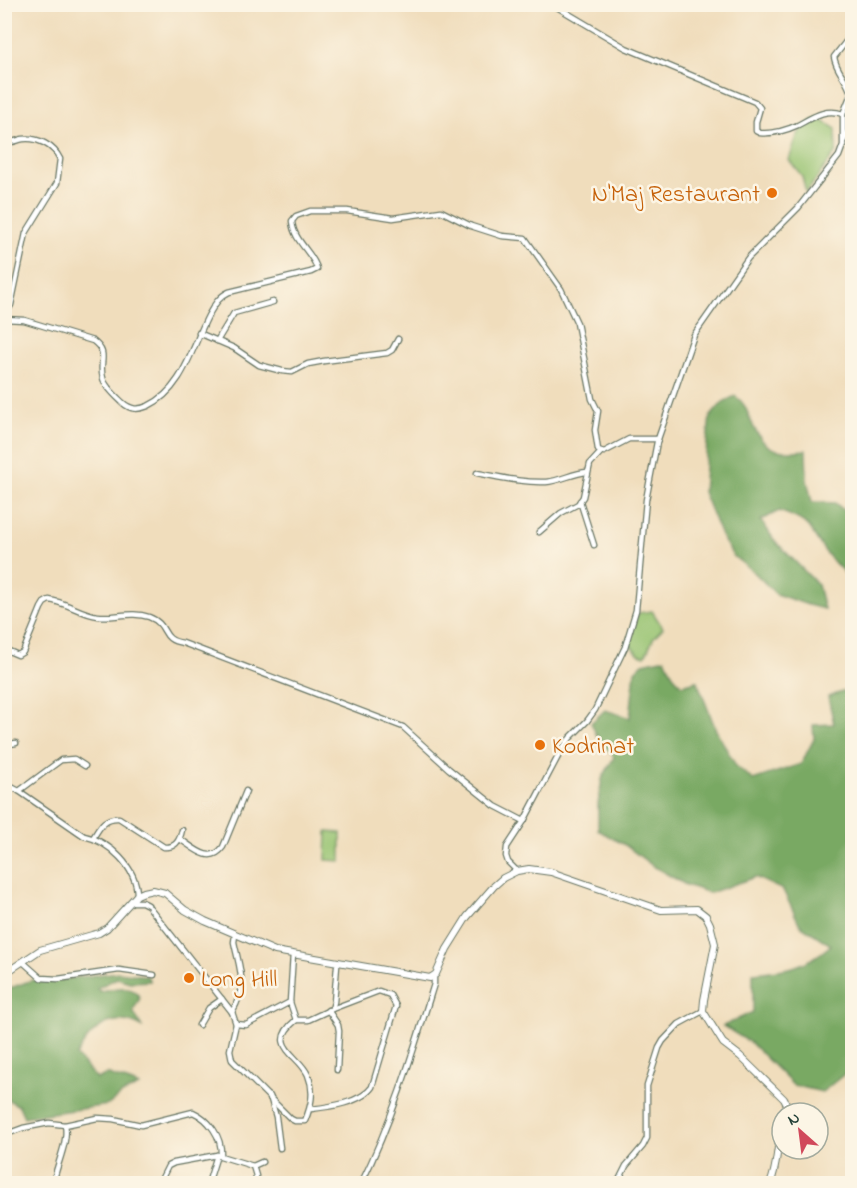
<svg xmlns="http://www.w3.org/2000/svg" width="857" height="1188" viewBox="0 0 857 1188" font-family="'Indie Flower',sans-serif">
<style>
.green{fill:#97c371;stroke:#5b8052;stroke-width:1.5}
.forest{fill:#79a963;stroke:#4c734c;stroke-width:1.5}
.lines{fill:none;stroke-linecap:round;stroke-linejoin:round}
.minor-casing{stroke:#687564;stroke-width:7}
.secondary-casing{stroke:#687564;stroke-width:8}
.minor{stroke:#fff;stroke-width:4.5}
.secondary{stroke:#fff;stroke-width:6}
.food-dot{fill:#e8710a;stroke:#fcf5e5;stroke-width:2}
.labels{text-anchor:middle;stroke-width:5;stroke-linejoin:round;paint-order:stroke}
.food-label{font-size:24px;fill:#c56008;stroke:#fcf5e5;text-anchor:start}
</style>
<rect width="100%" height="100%" fill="#fcf5e5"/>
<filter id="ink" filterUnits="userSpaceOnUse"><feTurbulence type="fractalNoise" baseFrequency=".0167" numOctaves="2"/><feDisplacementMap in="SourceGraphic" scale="12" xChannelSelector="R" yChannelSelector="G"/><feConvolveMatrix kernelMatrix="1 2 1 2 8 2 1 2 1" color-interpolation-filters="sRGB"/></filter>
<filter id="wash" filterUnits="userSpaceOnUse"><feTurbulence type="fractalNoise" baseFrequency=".008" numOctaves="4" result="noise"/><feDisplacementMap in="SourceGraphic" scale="24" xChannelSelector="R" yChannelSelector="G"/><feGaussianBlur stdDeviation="1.35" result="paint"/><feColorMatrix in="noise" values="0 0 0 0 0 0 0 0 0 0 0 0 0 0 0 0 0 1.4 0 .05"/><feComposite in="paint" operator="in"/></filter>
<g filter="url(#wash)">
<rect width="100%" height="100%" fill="#f0ddbc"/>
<!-- green -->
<g class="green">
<path d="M818 118 836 129V152L806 193 802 176 789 160C796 140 796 126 818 118Z"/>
<path d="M652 611 663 628 654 637 645 656 639 654 628 643 638 613Z"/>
<path d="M327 832 341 833V861L326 860Z"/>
</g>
<!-- forest -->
<g class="forest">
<path d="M735 396C744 402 746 408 750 419 763 450 774 454 806 450L807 480 812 502 835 503 852 517V581C843 571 832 561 824 550 807 525 810 522 779 511L761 520 774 540 818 585 824 609 808 605 776 594 755 573 733 556 721 536 703 492 707 442 710 417 723 402Z"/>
<path d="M665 658 673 675 682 685 697 681 716 730 736 766 753 780 801 764 814 739 813 725 834 724 828 697 850 689 852 691V1068L822 1092 793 1085 751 1043 723 1026 753 1012V973C786 970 805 968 831 945L800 925 783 890 755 877 710 893 686 885 653 866 625 845 598 830V804L602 779 614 757 598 738 591 723 605 710 630 718 635 671 643 663Z"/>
<path d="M119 972 147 976 150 981 130 982 117 978 97 988 99 991C113 990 130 981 140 998L133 1011 142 1027C111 1010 90 1030 76 1056L97 1079 107 1074C117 1079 128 1080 139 1086L122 1094 108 1105 24 1117 19 1106 5 1098V990L32 980 50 981Z"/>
</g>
</g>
<g filter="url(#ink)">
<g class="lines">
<!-- minor casing -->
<g class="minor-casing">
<g id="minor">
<path d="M552 4 626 48 755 102 760 108 756 122V131L760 133C772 134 787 130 798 125 813 117 825 108 843 114"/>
<path d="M844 140 852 123"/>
<path d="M4 141C13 144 16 140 23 139 38 137 54 146 60 159L57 183 26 233 11 305 4 316"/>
<path d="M4 319 24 320 93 341C110 354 98 361 103 378 105 387 117 397 123 403 131 410 138 410 148 406 183 390 192 347 208 316 214 306 218 297 229 292L311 272 317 269C315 255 293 241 292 221L296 216 310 211H347L393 218 441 211 471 226 502 236 525 238 561 289 577 323 592 399 598 411 595 430 598 450 604 452 629 439H658"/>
<path d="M199 333 234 348 259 365 282 371 292 372 308 364 324 361 387 353 392 350 398 339"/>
<path d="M217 341 234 313 273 302"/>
<path d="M477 473C499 477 523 483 546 482 560 481 573 473 587 472"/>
<path d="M580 501 594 545"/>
<path d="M539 532 561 513 578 504 583 497 590 464 601 452"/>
<path d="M4 649 18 655 23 652 41 608 44 603 49 600C66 602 81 614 98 616 115 618 132 611 149 617 170 625 159 640 183 643L403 727 449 769 495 806 524 821"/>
<path d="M4 745 16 743"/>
<path d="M4 783 19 791 84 836C109 841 137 868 137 895"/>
<path d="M19 791 61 760 74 759 85 766"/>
<path d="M93 838C100 827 104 817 119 818L164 847C176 848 180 840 182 830"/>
<path d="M180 839C194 848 210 865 223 847L246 791"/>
<path d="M517 871 508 862 506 856 507 847 524 821 562 749 570 738 587 721 595 710 625 647 636 610 646 500 657 442 694 335 748 258 798 208 839 156 843 145V114L851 94C848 80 836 71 834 57L852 34"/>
<path d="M131 902H142L148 905"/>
<path d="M150 908 232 1012 236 1024 230 1050 232 1060 291 1119 295 1121H305C311 1106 315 1092 308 1075 299 1054 265 1046 296 1020L290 1002"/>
<path d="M23 962 41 978 58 979 119 970 154 975"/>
<path d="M328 1010 338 1025 339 1031 337 1070"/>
<path d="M232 1012C248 985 240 971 234 942L235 935"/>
<path d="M296 1020H308L332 1009 334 1002 337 966"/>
<path d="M236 1024 246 1025 290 1002 293 954"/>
<path d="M199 1025 209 1008 222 999"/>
<path d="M270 1096 276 1117 280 1148"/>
<path d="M311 1109C329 1107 361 1103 372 1087L396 1006 390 995 379 991 332 1009"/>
<path d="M4 1135 23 1128 49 1123 65 1125 97 1118 113 1119 141 1125 193 1112C209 1119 222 1137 221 1155"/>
<path d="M253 1166 256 1176 255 1184"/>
<path d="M53 1184C56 1166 69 1141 65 1125"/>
<path d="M159 1184 168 1166 174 1163 217 1155 253 1166 262 1162"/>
<path d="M208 1184 217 1155"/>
<path d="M361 1184C393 1119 413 1052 434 984V976"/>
<path d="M617 1184 626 1166 643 1146 647 1138V1086L659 1048 663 1041 679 1024 703 1011"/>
</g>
</g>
<!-- secondary casing -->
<g class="secondary-casing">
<g id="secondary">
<path d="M4 974 40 950 99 933 107 928 137 895 144 892 153 890 165 893 185 910 205 921 275 951 430 978 436 974 447 949 467 917 494 886 503 878 517 871 529 869 551 872 661 910 697 909 706 916 710 924 715 944 704 1000 703 1011 723 1043 740 1056 784 1099 788 1107 787 1113"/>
<path d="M770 1184C778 1166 776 1147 782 1129"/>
</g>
</g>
<!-- minor -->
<use href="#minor" class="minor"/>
<!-- secondary -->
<use href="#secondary" class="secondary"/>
</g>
</g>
<!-- markers -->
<g class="food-dot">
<circle cx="772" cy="193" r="6"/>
<circle cx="540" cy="745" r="6"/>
<circle cx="189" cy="978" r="6"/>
</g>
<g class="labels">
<!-- food labels -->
<g class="food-label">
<text x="760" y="201" text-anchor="end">N'Maj Restaurant</text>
<text x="552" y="753">Kodrinat</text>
<text x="201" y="986">Long Hill</text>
</g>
</g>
<!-- margin -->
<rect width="857" height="1188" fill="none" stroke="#fcf5e5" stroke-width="24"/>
<!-- north arrow -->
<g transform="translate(800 1131) rotate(332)"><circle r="28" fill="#fcf5e5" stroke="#a4ab9e" stroke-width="1.5"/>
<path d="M0-4.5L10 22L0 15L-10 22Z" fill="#d1495b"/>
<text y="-9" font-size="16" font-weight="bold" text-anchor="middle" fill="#1f3d34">N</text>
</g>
</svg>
